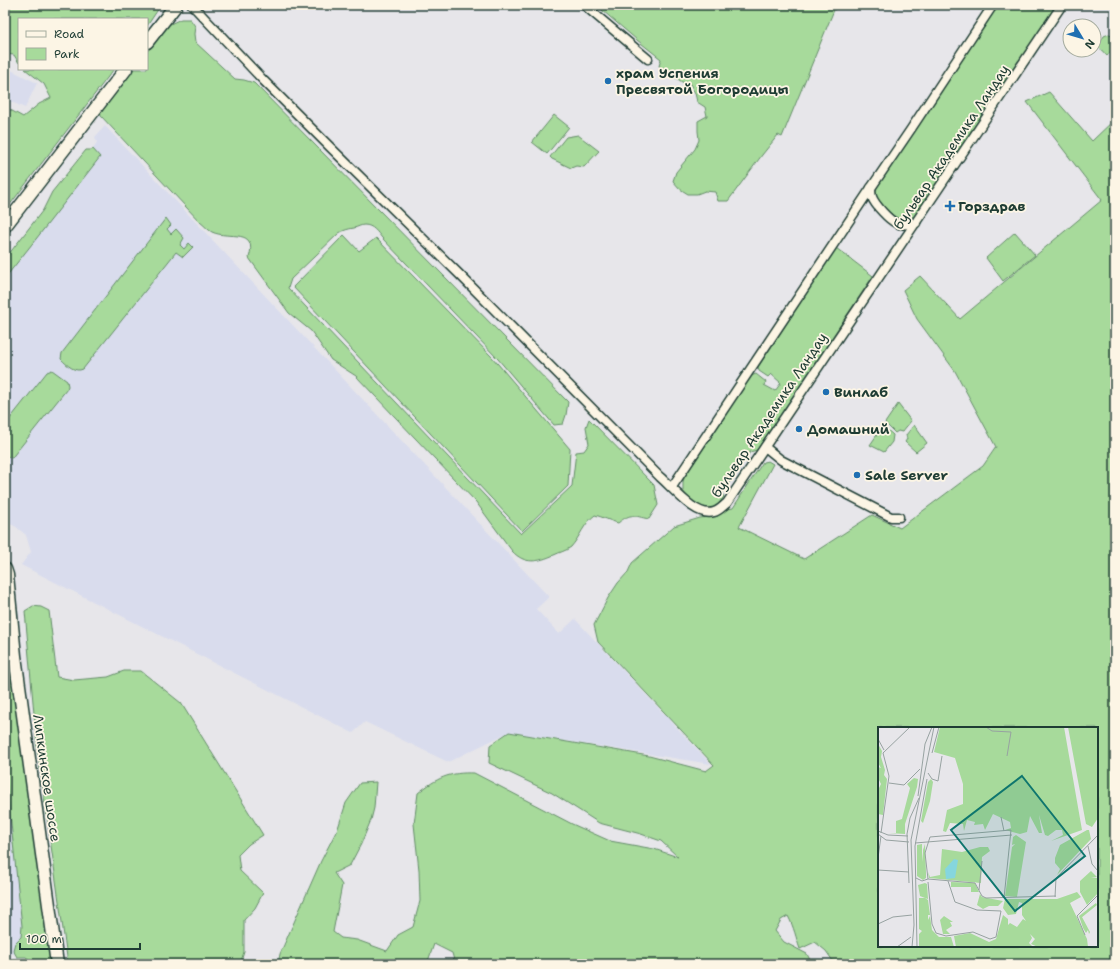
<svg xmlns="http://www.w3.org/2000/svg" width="1120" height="969" viewBox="0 0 1120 969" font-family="'Shantell Sans',sans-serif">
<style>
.built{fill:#d9dced}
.green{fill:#a7da9b;stroke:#638c68;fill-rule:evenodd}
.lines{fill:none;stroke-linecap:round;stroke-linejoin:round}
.street-casing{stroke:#1f3d34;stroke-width:11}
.secondary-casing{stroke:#1f3d34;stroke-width:15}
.street{stroke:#fcf5e5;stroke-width:8}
.secondary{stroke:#fcf5e5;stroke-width:12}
.poi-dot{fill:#1f6fb2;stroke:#fcf5e5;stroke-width:1.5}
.labels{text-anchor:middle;stroke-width:3.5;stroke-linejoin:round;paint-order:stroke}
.poi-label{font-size:14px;font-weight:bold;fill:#1f3d34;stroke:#fcf5e5;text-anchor:start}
.street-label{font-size:14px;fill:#1f3d34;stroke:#fcf5e5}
.inset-road{fill:none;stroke:#97a2a1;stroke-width:1}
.view{fill:#0f766e;fill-opacity:0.15;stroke:#0f766e;stroke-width:2}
.inset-edge{fill:none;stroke:#1f3d34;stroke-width:2}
</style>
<rect width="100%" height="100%" fill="#e7e6ea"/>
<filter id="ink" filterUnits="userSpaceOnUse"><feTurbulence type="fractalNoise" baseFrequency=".025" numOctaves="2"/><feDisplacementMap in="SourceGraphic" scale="8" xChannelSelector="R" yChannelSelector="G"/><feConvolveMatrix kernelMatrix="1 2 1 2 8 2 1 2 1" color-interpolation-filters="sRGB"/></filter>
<g filter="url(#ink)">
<!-- built -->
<g class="built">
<path d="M5 67 37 83 25 108 5 99Z"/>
<path d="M105 126 549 597 536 609 559 634 575 619 711 764 509 732 448 762 365 722 353 733 21 565 31 552 26 535 15 526 5 522V259L43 210 52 192 86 150H91L93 149 97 142 95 137Z"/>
<path d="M5 687 37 953 5 954Z"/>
</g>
<!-- green -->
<g class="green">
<path d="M5 5H161L147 26V19H19V63L14 55 5 54Z"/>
<path d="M596 5H836L782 137 778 135 762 155 728 201H718L715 192 705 191 697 194H688L680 189 673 181 676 172 695 149 699 140 698 131V121L707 116 705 107 697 102 695 93 690 84 682 82 659 66 661 59 637 40Z"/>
<path d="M998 5H1057L914 216C902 225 895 217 886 209 883 206 879 203 877 199 875 195 876 191 877 186Z"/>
<path d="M181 19H190L195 26 194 34 195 42 235 79 244 80 254 83 568 402 566 415 563 424 554 425 498 359 382 238C377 232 373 225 364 225 361 225 358 227 354 228 348 229 344 230 339 233L291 279 288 288 521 534 572 486 576 452 584 451 589 444 586 427 589 419 654 485 658 505 649 519C633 516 632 512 618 523 610 521 603 517 595 515 584 523 580 537 571 547 566 551 560 552 554 555 538 562 525 565 512 551L476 502 356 376 331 360 311 331 289 313 249 258C258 227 229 240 212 232 208 230 204 225 200 222L101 116 100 112 134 69H147V52L168 25Z"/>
<path d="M1109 34 1112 35 1115 38V47L1107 56 1098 46 1104 36Z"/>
<path d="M25 69H114L5 211V107L23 117 39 104 51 98 44 84Z"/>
<path d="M1049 92 1092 141 1115 119V964H835L826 951 815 942 800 949C796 938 794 927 788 916L781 920 775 931 784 942 807 954 812 964H455L452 953 434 944 427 964H278L280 954 321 861 338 828 346 803 360 783 376 782 374 808 371 820 361 844 350 865 334 873 342 885 333 932 341 938 357 940 387 951 398 935 413 927 420 901 419 870 414 824 418 793C437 778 449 772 474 773L572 824 610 841 654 849 678 857 661 841 641 834 599 823 552 793 489 763 490 745 509 732 649 756 706 771 714 765 598 642 594 625 608 598 618 583 628 572 632 563 674 526 700 518 718 516 724 510 733 508 763 462 768 461 773 464 739 527 804 559 872 515 900 528 983 466 996 447 955 371 917 319 903 290 920 276 960 319 1102 200 1027 102ZM879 728H1097V946H879Z"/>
<path d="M554 115 569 127 547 154 532 142Z"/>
<path d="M578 135 599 151 584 167 576 166 571 168 552 159 550 157 566 137Z"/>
<path d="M93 149 100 157 36 239 5 278V259L43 210 52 192 86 150H91Z"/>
<path d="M166 218 171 225 167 229 171 234 176 229 184 238 180 245 184 249 189 243 193 247 183 257 176 252 83 369C75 373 67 365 61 359L62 353Z"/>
<path d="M1015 232 1035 255 1003 281 986 258Z"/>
<path d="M344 235 359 251 376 238 492 357 570 449 568 486 522 531 293 287Z"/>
<path d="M836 248 873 276 757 450 750 452 722 493 724 497 716 507 705 509 692 502 683 491V482L684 478 751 376 756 374 766 382 764 385 775 391 781 383 771 374 768 377 759 371 758 367Z"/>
<path d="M52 370 67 381 68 386 67 389 14 455 12 458 5 456V425L47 372Z"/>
<path d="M898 404 911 421 902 432 898 431 895 433 885 423Z"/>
<path d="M914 425 927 443 916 452 905 442 907 439 906 435Z"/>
<path d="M883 426 893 435 892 442 884 452 870 445Z"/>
<path d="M33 606 41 607 49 611 57 677 74 680 108 677 124 671H141L181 703 263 835 249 844 238 855 240 871 263 893 255 908 244 920V952L240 964H68L37 748 25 611Z"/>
<path d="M5 664H6L11 670 13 679 52 964H31L30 960 26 957H17L13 950 15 943 21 937 22 926 5 768Z"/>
</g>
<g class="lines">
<!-- street casing -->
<g class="street-casing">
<g id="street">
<path d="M192 5 264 81 331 148 460 275 660 477C673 488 696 518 714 512 719 511 723 506 727 503L1062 5"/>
<path d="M584 5 648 59"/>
<path d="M871 188C871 191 871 194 872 197 875 205 889 220 896 223 902 226 909 224 916 223"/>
<path d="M765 447 781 460 891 517H899"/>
<path d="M672 487 871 188 911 129 993 5"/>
</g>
</g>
<!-- secondary casing -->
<g class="secondary-casing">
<g id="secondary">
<path d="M147 42 176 5"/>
<path d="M5 226 126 69"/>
<path d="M5 569 7 575 15 656 57 964"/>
</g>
</g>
<!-- street -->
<use href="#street" class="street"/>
<!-- secondary -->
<use href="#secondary" class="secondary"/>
</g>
</g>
<!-- markers -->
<g class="poi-dot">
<circle cx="608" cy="81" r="4"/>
<path d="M948 200h4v4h4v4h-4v4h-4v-4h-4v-4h4z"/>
<circle cx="826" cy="392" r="4"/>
<circle cx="799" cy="429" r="4"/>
<circle cx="857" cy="475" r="4"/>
</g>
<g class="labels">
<!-- poi labels -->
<g class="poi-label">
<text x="616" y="78">храм Успения<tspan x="616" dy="16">Пресвятой Богородицы</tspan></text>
<text x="958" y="211">Горздрав</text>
<text x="834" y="397">Винлаб</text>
<text x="807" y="434">Домашний</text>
<text x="865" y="480">Sale Server</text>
</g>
<!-- street labels -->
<g class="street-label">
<text transform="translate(951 147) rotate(-56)" y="5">бульвар Академика Ландау</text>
<text transform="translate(769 415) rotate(-56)" y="5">бульвар Академика Ландау</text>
<text transform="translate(47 778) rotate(82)" y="5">Липкинское шоссе</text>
</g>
</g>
<!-- overview -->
<g transform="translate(878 727)">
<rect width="220" height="220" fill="#e7e6ea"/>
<path d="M62 0H186L204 103 173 114 185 108 184 103H178L170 109 167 108 161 88 164 106H161L152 89 149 105 142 107 127 103 133 101 132 95 115 87 107 103 105 97 96 98 97 95 89 93 86 104 85 97 72 96 68 105 65 104 69 83 85 77V57L77 31 56 25ZM190 0H220V91L214 100 208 97ZM0 17 4 24 3 30 7 43 6 48 9 52 5 88 0 87V63L3 57 0 51V40L3 41 0 36ZM36 51 40 52 39 60 27 97V107L11 106H18V94L24 92 32 61 29 57ZM53 52 55 55 52 74 45 96 43 94 50 55ZM209 103H211L213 112 179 148 182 142 177 136V131L182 118ZM138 108 148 115 139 170 127 169 134 120 137 117 134 118 135 110ZM44 117V125L45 135V123L47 117 48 146V151L45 153 39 149V118ZM102 120H110L112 124 104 130 103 156 51 151 50 145 52 150 62 148 64 122 84 125ZM213 144 219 150 213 151H220V166L209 178 202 165V154ZM73 155 97 156 101 165H93V160H73ZM47 156 49 157 50 172 47 171 50 173 52 188H50V193L52 189 54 203 61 210H73L76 220H41V207L44 204 41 202V171H47L42 169 40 158ZM199 165 203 170 192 176 209 212 210 220H160L153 217 157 212 152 207 154 211 151 216 155 220H78L76 209 92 206 111 215 118 212 125 188 130 192V198L132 196 139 200 145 192 148 194 144 188V176L141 175 138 187 130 188 125 181 127 172H179ZM102 167 104 170 125 174 120 179H111L105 182 99 178ZM218 176 219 178 203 191 204 190 212 205 211 207 210 203 208 206 205 201 201 189ZM66 189 75 195H72L74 199 68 203 72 207H65L62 193Z" fill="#a7da9b"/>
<path d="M76 132 80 133 77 151 68 152 67 142Z" fill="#85d6de"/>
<path class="inset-road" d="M108 0 114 4 133 5 129 29M0 12 6 23M54 26 61 0M50 46 54 52 60 54M60 54 64 29M11 56 26 58 42 42M40 69 47 17 54 0M123 90 126 104M0 104 10 108 30 109M3 106 11 49 5 26 32 0M0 107 8 113 31 115M37 116 134 108M210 119 214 137 220 144M0 131 3 109M0 143 31 145M38 151 44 154 50 152 97 156 104 169 108 171 178 169M50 152 47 126 52 110 133 103 126 171M50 155 54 197 58 206 68 209 95 205 112 212 118 210 123 184 99 183 77 175 70 154M31 156 29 107 32 91 41 71M101 163 104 134M177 170 178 151 220 108M0 197 15 190 34 188M207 208 199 189 220 168M19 220 33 210M34 220 36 198 33 113 56 0M39 220 37 119 49 52"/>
<path class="view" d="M144 49 207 129 137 184 73 103Z"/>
<rect width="220" height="220" class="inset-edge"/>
</g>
<!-- margin -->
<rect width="1120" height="969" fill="none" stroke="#fcf5e5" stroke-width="20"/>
<rect x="10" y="10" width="1100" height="949" fill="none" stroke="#1f3d34" stroke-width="1.5" filter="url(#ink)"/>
<!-- legend -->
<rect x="18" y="18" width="130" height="52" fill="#fcf5e5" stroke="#a4ab9e"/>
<rect x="26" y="31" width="20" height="6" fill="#fcf5e5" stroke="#a4ab9e"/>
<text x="54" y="38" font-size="12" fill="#1f3d34">Road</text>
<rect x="26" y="48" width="20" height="12" fill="#a7da9b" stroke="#a4ab9e"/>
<text x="54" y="58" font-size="12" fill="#1f3d34">Park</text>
<!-- north arrow -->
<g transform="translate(1082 38) rotate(128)"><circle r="19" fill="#fcf5e5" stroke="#a4ab9e"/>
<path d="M0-3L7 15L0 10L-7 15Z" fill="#1f6fb2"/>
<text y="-6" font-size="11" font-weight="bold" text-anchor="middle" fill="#1f3d34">N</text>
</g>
<!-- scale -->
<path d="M20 943v6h120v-6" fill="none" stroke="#1f3d34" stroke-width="2"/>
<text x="26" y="943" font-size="12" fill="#1f3d34" stroke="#fcf5e5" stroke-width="3" paint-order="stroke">100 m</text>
</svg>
